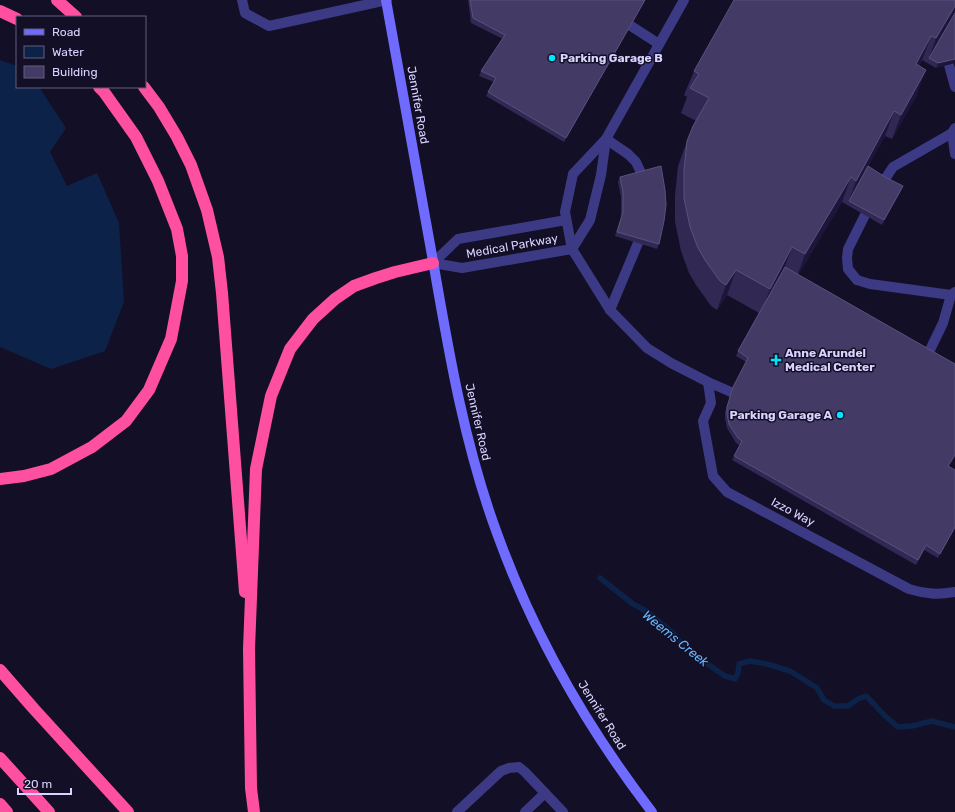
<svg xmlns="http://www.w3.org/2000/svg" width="955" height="812" viewBox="0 0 955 812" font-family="Rubik,sans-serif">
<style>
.water{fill:#0c2248}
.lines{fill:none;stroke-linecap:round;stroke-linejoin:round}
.stream{stroke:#0c2248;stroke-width:5.5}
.lane{stroke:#3d3a85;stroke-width:10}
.street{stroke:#3d3a85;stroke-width:10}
.secondary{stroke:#6f6bff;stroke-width:10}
.highway{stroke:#ff4fa3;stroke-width:12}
.wall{fill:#312854}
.shaded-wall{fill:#1d163a}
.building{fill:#433a66;stroke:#5a527e}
.poi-dot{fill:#00e5ff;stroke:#130f26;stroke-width:1.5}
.labels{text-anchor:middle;stroke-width:3;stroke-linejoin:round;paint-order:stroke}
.poi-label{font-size:12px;font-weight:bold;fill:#d9d4ff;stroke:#130f26;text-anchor:start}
.street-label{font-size:12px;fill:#d9d4ff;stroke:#130f26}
.water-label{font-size:13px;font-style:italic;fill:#62b6ff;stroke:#130f26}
</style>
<rect width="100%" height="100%" fill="#130f26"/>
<!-- water -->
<path class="water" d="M0 60 17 66V87H39L66 128 50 152 67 186 97 173 119 223 124 302 105 351 51 369 0 347Z"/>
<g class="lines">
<!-- stream -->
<path class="stream" d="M600 578 633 604 648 612 662 624 673 633 683 646 699 658 725 676 735 679 738 673 739 664 750 661 767 664 790 671 806 681 817 688 824 700 834 706H848L858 699 866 696 873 703 884 715 898 727 912 726 932 721 955 727"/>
<!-- lane -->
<g class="lane">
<path d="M242 0 245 13 269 26 387 0"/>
<path d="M684 0 606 139 573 174 565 212 572 249 610 310 647 348 671 363 708 382 731 392"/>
<path d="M631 26 659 44"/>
<path d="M949 65 955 87"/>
<path d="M606 139 628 154 636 162 642 175"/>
<path d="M883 182 893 167 952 133"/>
<path d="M865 215 848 249 847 258 848 269 857 280 870 284 951 295"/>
<path d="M433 263 462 268 572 249 590 220 601 175 606 139"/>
<path d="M433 263 458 239 566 220"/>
<path d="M610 310 638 243"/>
<path d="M928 354 943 323 951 295 955 292"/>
<path d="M457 812 501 771 509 768 519 767 525 772 563 812"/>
<path d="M525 812 545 793"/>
</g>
<!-- street -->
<g class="street">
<path d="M955 128 952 133 955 154"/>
<path d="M708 382 711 403 703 421 713 476 727 492 909 589C927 594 937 595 955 592"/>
</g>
<!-- secondary -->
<path class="secondary" d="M386 0C402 87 418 174 433 261 449 354 465 448 498 536 534 635 588 729 652 812"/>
<!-- highway -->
<g class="highway">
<path d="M57 0 76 17"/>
<path d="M0 11 17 19"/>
<path d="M144 87 159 107 177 137 191 165 207 210 218 257 222 293 245 592"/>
<path d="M0 479 24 476 51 469 92 447 126 421 149 390 171 339 182 281V256L177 229 158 181 136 137 104 92 99 87"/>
<path d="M0 670 34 709 128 812"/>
<path d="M0 758 49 812"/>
<path d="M0 804 7 812"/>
<path d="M254 812 251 788 249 649 256 469 271 396 290 349 313 319 335 299 354 286 376 278 395 272 433 263"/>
</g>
</g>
<!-- wall -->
<g class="wall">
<path d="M468 0H645L564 142 486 96 488 92 494 82 479 76 481 71 503 39 471 23Z"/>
<path d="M955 0V63L936 68 922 60 919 66 917 95 892 139 885 136 868 166 901 191 882 225 842 202 798 275 949 467 955 528 938 558 924 550 916 565 732 460 740 446 736 443 727 428 725 419V412L733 387 746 362 736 356 738 351 759 313 727 295 717 310 711 306 696 285 689 273 681 251 675 222V195L678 166 687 141 696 121 681 113 687 97 684 95 694 71Z"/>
<path d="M620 177 659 244 657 249 615 236 621 217V197L618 182Z"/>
</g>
<!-- shaded-wall -->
<g class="shaded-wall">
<path d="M645 0 564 142 566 138Z"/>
<path d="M955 6V15L929 58 936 38Z"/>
<path d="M931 36 922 60 907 89 916 64Z"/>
<path d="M955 59V63L936 68 938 63Z"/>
<path d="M926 70 917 95 892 139 901 115Z"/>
<path d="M894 111 885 136 849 201 856 181Z"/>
<path d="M851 177 842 202 796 279 805 254Z"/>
<path d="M903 186 901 191 882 225 884 220Z"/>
<path d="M792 247 783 272 761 313 770 289Z"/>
<path d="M736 270 727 295 717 310 726 285Z"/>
<path d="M955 455V457L947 471 948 466Z"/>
<path d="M955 527V528L938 558 940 554Z"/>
</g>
<!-- building -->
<g class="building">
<path d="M470 0H645L566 138 488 92 496 78 481 71 505 35 473 18Z"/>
<path d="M734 0H955V6L936 38 931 36 916 64 926 70 901 115 894 111 856 181 851 177 805 254 792 247 770 289 736 270 726 285 720 281 705 260 698 248 690 227 684 198V170L687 141 693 126 709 98 690 88 699 74 694 71Z"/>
<path d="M955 13V59L938 63 929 58Z"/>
<path d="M661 166 665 190 666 205 664 221 659 244 617 232 623 212V192L620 177Z"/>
<path d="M868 166 885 177 903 186 884 220 849 201Z"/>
<path d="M785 267 955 364V455L948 466 955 470V527L940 554 926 545 918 560 734 456 742 441 738 438 729 424 727 414V407L733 387 748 358 738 351Z"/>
</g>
<!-- markers -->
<g class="poi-dot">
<circle cx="552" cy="58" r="4"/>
<path d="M774 354h4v4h4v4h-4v4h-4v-4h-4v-4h4z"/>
<circle cx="840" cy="415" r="4"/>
</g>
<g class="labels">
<!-- poi labels -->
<g class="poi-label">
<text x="560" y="62">Parking Garage B</text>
<text x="785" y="357">Anne Arundel<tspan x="785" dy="14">Medical Center</tspan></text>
<text x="832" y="419" text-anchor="end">Parking Garage A</text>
</g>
<!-- street labels -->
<g class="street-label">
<text transform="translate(418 105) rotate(80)" y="4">Jennifer Road</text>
<text transform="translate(512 246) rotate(-10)" y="4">Medical Parkway</text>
<text transform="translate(478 422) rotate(77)" y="4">Jennifer Road</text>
<text transform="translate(793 512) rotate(28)" y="4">Izzo Way</text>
<text transform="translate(602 715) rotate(58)" y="4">Jennifer Road</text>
</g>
<!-- water labels -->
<g class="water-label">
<text transform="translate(676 638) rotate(39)" y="5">Weems Creek</text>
</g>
</g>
<!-- legend -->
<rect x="16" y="16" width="130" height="72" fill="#130f26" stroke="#625e7d"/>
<rect x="24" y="29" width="20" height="6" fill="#6f6bff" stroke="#625e7d"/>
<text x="52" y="36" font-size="12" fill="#d9d4ff">Road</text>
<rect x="24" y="46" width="20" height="12" fill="#0c2248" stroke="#625e7d"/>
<text x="52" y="56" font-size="12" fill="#d9d4ff">Water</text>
<rect x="24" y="66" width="20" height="12" fill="#433a66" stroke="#625e7d"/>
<text x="52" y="76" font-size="12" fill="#d9d4ff">Building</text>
<!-- scale -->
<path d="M18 788v6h53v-6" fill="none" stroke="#d9d4ff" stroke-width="2"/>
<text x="24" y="788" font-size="12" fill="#d9d4ff" stroke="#130f26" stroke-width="3" paint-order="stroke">20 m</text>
</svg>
